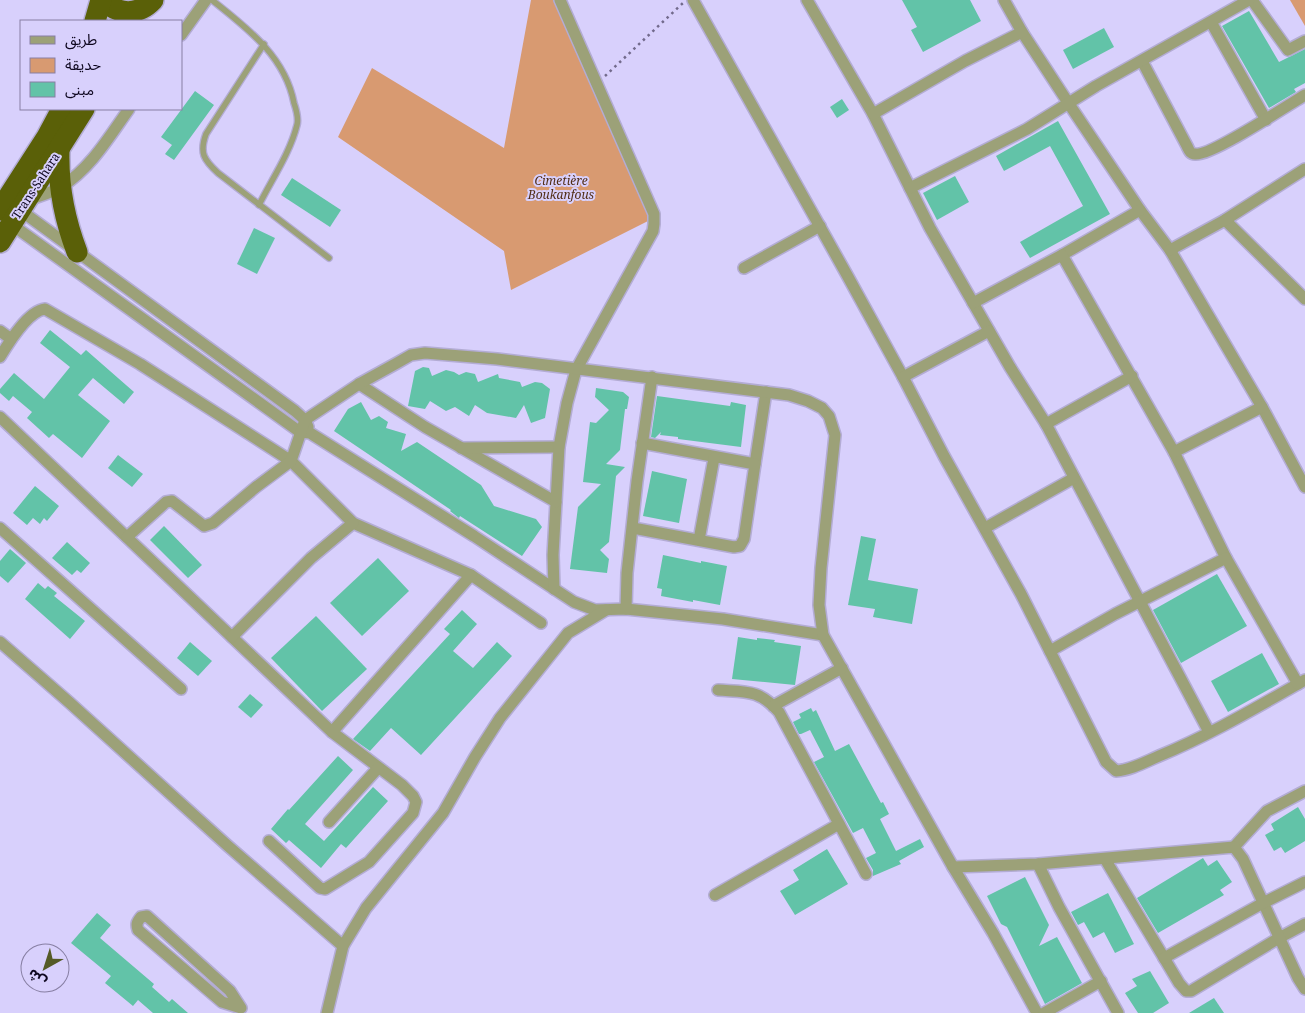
<svg xmlns="http://www.w3.org/2000/svg" width="1305" height="1013" viewBox="0 0 1305 1013" font-family="'Noto Serif','Noto Sans Arabic',serif">
<style>
.green{fill:#d89a71}
.building{fill:#62c3a8}
.lines{fill:none;stroke-linecap:round;stroke-linejoin:round}
.lane-casing{stroke:#b3acd4;stroke-width:8}
.street-casing{stroke:#b3acd4;stroke-width:14}
.highway-casing{stroke:#b3acd4;stroke-width:24}
.path{stroke:#726a8c;stroke-width:2.5;stroke-dasharray:2.5 4;stroke-linecap:butt}
.lane{stroke:#9ca178;stroke-width:5.5}
.street{stroke:#9ca178;stroke-width:11}
.highway{stroke:#5a6008;stroke-width:21}
.labels{text-anchor:middle;stroke-width:4;stroke-linejoin:round;paint-order:stroke}
.park-label{font-size:12px;font-style:italic;fill:#512e16;stroke:#d8d0fc}
.street-label{font-size:12px;fill:#0d061e;stroke:#d8d0fc}
</style>
<rect width="100%" height="100%" fill="#d8d0fc"/>
<!-- green -->
<g class="green">
<path d="M531 0H555L650 220 511 290 504 251 338 137 372 68 504 148Z"/>
<path d="M1290 0H1305V26Z"/>
</g>
<!-- building -->
<g class="building">
<path d="M902 0H970L981 21 923 52 911 30 917 27Z"/>
<path d="M1249 11 1279 62 1305 49V83L1294 89 1296 92 1269 108 1222 26Z"/>
<path d="M1104 28 1114 47 1073 69 1063 50Z"/>
<path d="M195 91 214 105 174 160 165 154 172 145 161 137Z"/>
<path d="M842 99 849 110 837 118 830 107Z"/>
<path d="M1058 121 1110 214 1030 258 1020 242 1083 206 1050 146 1004 171 996 156Z"/>
<path d="M955 176 969 202 937 220 923 193Z"/>
<path d="M292 178 341 210 330 227 281 195Z"/>
<path d="M254 228 275 238 257 274 237 264Z"/>
<path d="M50 330 81 355 86 350 134 392 124 404 93 378 78 395 110 421 82 458 53 434 49 438 27 418 32 412 13 396 9 401 0 393V389L14 373 44 399 70 367 40 343Z"/>
<path d="M423 367 429 368 432 376 446 370 454 372 459 375 466 372 475 374 478 382 498 374 499 378 520 382 522 387 535 382 542 383 550 389 545 418 531 423 524 405 516 418 487 413 475 405 469 416 455 407 446 411 430 401 425 409 408 406 415 371Z"/>
<path d="M596 388 623 392 629 397 627 409H625L620 450 606 464 625 467 616 476 609 542 600 550 609 559 607 573 570 569 578 507 601 484 583 482 590 422 596 423 609 410 595 397Z"/>
<path d="M657 396 730 406 731 402 746 405 741 447 678 439V437L660 435 661 432 655 438 651 437Z"/>
<path d="M361 402 371 420 379 416 388 422 386 428 406 434 401 451 417 442 481 485 494 506 536 519 542 527 522 556 460 516 459 518 450 511 451 510 334 431 348 409Z"/>
<path d="M118 455 143 474 132 487 108 468Z"/>
<path d="M652 471 687 479 679 523 643 516Z"/>
<path d="M35 486 59 506 47 521 44 518 40 524 33 518 27 525 13 513Z"/>
<path d="M164 526 202 565 188 578 150 540Z"/>
<path d="M861 536 876 539 868 580 918 589 912 624 873 617 875 609 848 605Z"/>
<path d="M67 542 90 563 81 573 77 570 72 575 52 558Z"/>
<path d="M10 549 26 563 8 583 0 576V561Z"/>
<path d="M663 555 701 563V561L727 566 720 605 693 600V602L661 596 662 589 657 588Z"/>
<path d="M378 558 409 591 362 636 330 603Z"/>
<path d="M1217 574 1247 626 1181 663 1153 610Z"/>
<path d="M38 583 45 589 48 586 57 593 54 596 85 621 70 639 25 599Z"/>
<path d="M462 610 477 624 453 651 473 668 497 642 512 656 421 755 391 728 370 751 353 739 450 634 444 629Z"/>
<path d="M316 616 367 669 322 711 271 658Z"/>
<path d="M738 637 757 640V638L775 640 774 642 801 646 795 685 732 679Z"/>
<path d="M190 642 212 661 198 676 177 658Z"/>
<path d="M1262 653 1279 684 1228 712 1211 681Z"/>
<path d="M250 694 263 705 251 718 238 707Z"/>
<path d="M811 708 813 712 816 710 835 751 849 744 881 803 883 802 889 814 880 819 896 851 920 839 924 847 899 861 901 864 873 876V870L866 858 876 853 863 828 853 833 814 762 824 757 810 730 801 734H799L793 722 801 718 799 714Z"/>
<path d="M338 756 353 770 305 824 324 841 373 787 388 801 346 848 341 844 321 868 289 840 286 843 271 829 288 809 289 810Z"/>
<path d="M1298 807 1305 819V841L1285 853 1281 847 1274 851 1265 835 1274 830 1271 824Z"/>
<path d="M827 849 848 884 795 915 780 891 799 880 793 870Z"/>
<path d="M1203 858 1208 866 1217 860 1232 882 1220 890 1224 895 1158 933 1137 898Z"/>
<path d="M1025 877 1049 925 1039 946 1057 937 1082 983 1045 1004 1007 927 1001 924 987 896Z"/>
<path d="M1108 893 1134 944 1115 953 1104 932 1093 938 1084 922 1078 925 1071 912Z"/>
<path d="M97 913 111 925 100 938 154 984 152 987 169 1002 172 999 188 1013H153L138 1000 133 1006 105 983 111 976 71 943Z"/>
<path d="M1150 971 1169 1003 1153 1013H1138L1125 993 1137 986 1132 979Z"/>
<path d="M1214 998 1224 1013H1189Z"/>
</g>
<g class="lines">
<!-- lane casing -->
<g class="lane-casing">
<g id="lane">
<path d="M212 0C247 28 285 56 294 103 296 109 299 118 297 125 290 153 272 179 259 205"/>
<path d="M264 44 206 134C199 153 204 160 218 173L329 258"/>
</g>
</g>
<!-- street casing -->
<g class="street-casing">
<g id="street">
<path d="M693 0 847 275 903 377 944 456 1021 594 1106 762 1116 771C1131 770 1145 762 1159 756 1210 735 1257 707 1305 680"/>
<path d="M807 0 873 114 930 228 1010 367 1046 424 1209 732"/>
<path d="M1004 0 1022 32 1069 104 1140 210 1170 250 1262 407 1305 487"/>
<path d="M1252 0 1288 50 1305 41"/>
<path d="M1211 22 1266 120"/>
<path d="M181 35 206 0"/>
<path d="M1142 61 1187 146C1189 150 1190 154 1195 154 1210 157 1288 105 1305 95"/>
<path d="M873 114 965 61 1022 32"/>
<path d="M910 188 1027 129 1096 86 1249 0"/>
<path d="M29 200C39 196 51 193 61 187 91 168 109 137 129 109"/>
<path d="M20 210 295 411 305 420 308 427"/>
<path d="M1225 220 1305 299"/>
<path d="M11 224 300 432 310 433 474 536 574 602 595 610 626 609 723 619 823 635"/>
<path d="M1170 250 1225 220 1305 169"/>
<path d="M1062 255 1140 210"/>
<path d="M744 268 820 226"/>
<path d="M973 303 1062 255 1174 452 1226 558"/>
<path d="M0 331 11 339"/>
<path d="M0 357C9 342 28 311 45 309L140 364 291 461 353 523 471 575 541 623"/>
<path d="M903 377 989 331"/>
<path d="M359 384 425 427 556 502 553 555 554 589"/>
<path d="M0 417 332 732 402 785 413 796 416 802 413 813 369 862 325 889 320 888 269 841"/>
<path d="M1046 424 1132 376"/>
<path d="M461 448 559 447"/>
<path d="M1174 452 1262 407"/>
<path d="M755 464 766 392"/>
<path d="M556 502 559 447 567 403 576 370 653 231 654 224V214L560 0"/>
<path d="M0 528 181 689"/>
<path d="M633 528 734 547 740 546 744 539 755 464 642 443"/>
<path d="M985 528 1074 478"/>
<path d="M127 537 166 502 172 501 204 526 213 523 256 487 291 461 305 420 359 384 397 363 411 355 425 353 497 359 789 395 808 401 822 408 829 416 835 435 821 568 819 605 823 635 953 867 993 933 1037 1013"/>
<path d="M699 540 714 458"/>
<path d="M626 609 627 573 637 481 652 377"/>
<path d="M232 637 311 558 353 523"/>
<path d="M0 642 70 703 228 846 343 946"/>
<path d="M1050 651 1115 614 1226 558 1298 684"/>
<path d="M718 690C746 692 759 689 779 712L866 874"/>
<path d="M773 706 842 668"/>
<path d="M332 732 471 575"/>
<path d="M329 822 378 768"/>
<path d="M1234 847 1267 811 1305 791"/>
<path d="M1105 859 1179 983 1186 991H1191L1279 938 1305 924"/>
<path d="M1038 864 1059 907 1118 1013"/>
<path d="M953 867 1038 864 1234 847 1243 859 1298 978 1305 989"/>
<path d="M715 895 839 824"/>
<path d="M147 916 230 991 241 1008 222 1002 138 930C136 924 137 922 141 917Z"/>
<path d="M1164 958 1263 903 1305 882"/>
<path d="M327 1013 343 946 366 908 443 813 475 757 500 718 568 633 606 610"/>
<path d="M1044 1013 1101 981"/>
</g>
</g>
<!-- highway casing -->
<g class="highway-casing">
<g id="highway">
<path d="M104 0C118 16 139 15 153 0"/>
<path d="M95 21 101 0"/>
<path d="M59 151C58 187 64 218 77 252"/>
<path d="M0 210 47 137 62 109"/>
<path d="M0 242 84 109"/>
</g>
</g>
<!-- path -->
<path class="path" d="M605 76 683 3"/>
<!-- lane -->
<use href="#lane" class="lane"/>
<!-- street -->
<use href="#street" class="street"/>
<!-- highway -->
<use href="#highway" class="highway"/>
</g>
<g class="labels">
<!-- park labels -->
<g class="park-label">
<text x="561" y="185">Cimetière<tspan x="561" dy="14">Boukanfous</tspan></text>
</g>
<!-- street labels -->
<g class="street-label">
<text transform="translate(36 186) rotate(-57)" y="4">Trans-Sahara</text>
</g>
</g>
<!-- legend -->
<rect x="20" y="20" width="162" height="90" fill="#d8d0fc" stroke="#877fa3"/>
<rect x="30" y="36" width="25" height="8" fill="#9ca178" stroke="#877fa3"/>
<text x="65" y="45" font-size="15" fill="#0d061e">طريق</text>
<rect x="30" y="58" width="25" height="15" fill="#d89a71" stroke="#877fa3"/>
<text x="65" y="70" font-size="15" fill="#0d061e">حديقة</text>
<rect x="30" y="82" width="25" height="15" fill="#62c3a8" stroke="#877fa3"/>
<text x="65" y="95" font-size="15" fill="#0d061e">مبنى</text>
<!-- north arrow -->
<g transform="translate(45 968) rotate(219)"><circle r="24" fill="#d8d0fc" stroke="#877fa3"/>
<path d="M0-4L9 19L0 12L-9 19Z" fill="#555a27"/>
<text y="-8" font-size="14" font-weight="bold" text-anchor="middle" fill="#0d061e">ش</text>
</g>
</svg>
